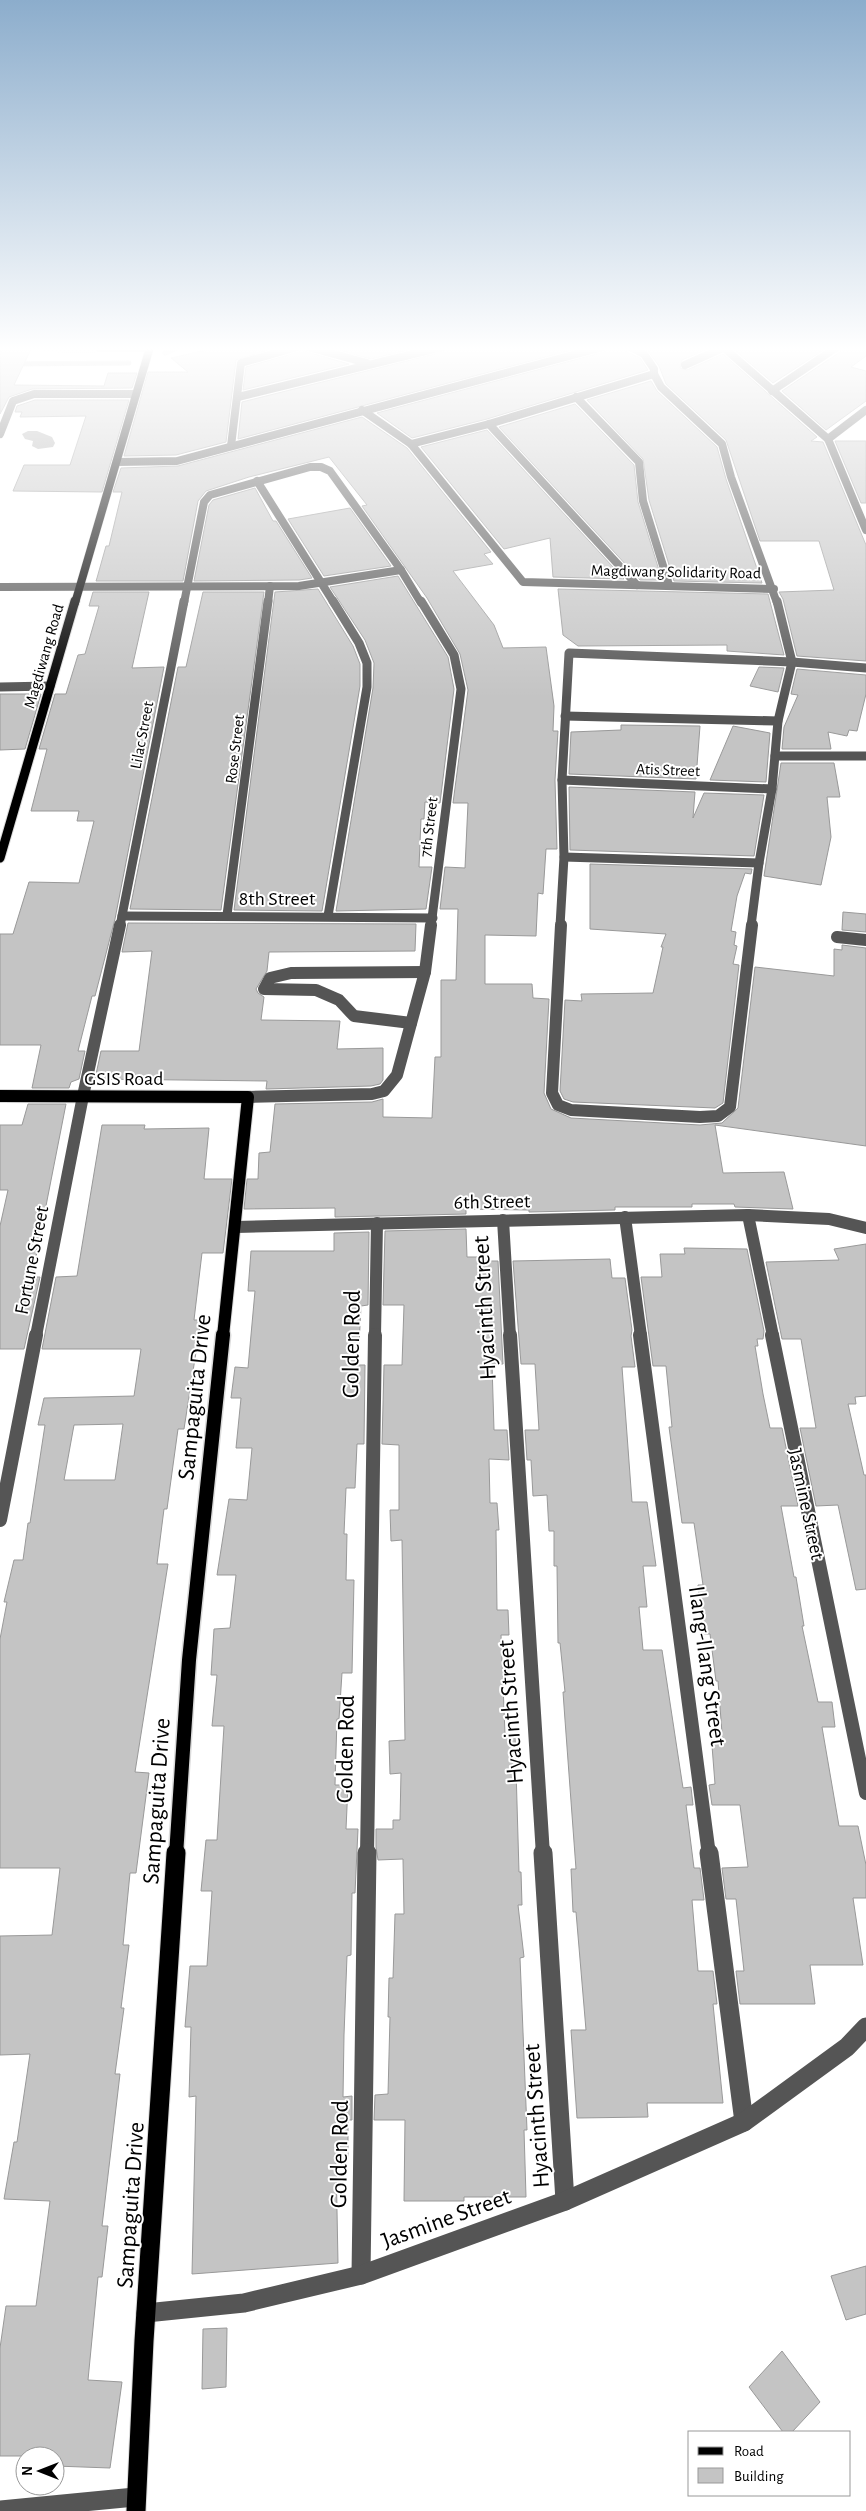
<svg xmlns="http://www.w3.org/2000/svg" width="866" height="2511" viewBox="0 0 866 2511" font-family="'Alegreya Sans',sans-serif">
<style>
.green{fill:#dcdcdc}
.water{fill:#a3a3a3}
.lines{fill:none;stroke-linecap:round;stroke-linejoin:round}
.stream{stroke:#a3a3a3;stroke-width:5}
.building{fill:#c4c4c4;stroke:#999;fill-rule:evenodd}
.major-far4-casing{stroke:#dbdbdb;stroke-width:9}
.major-far3-casing{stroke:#dbdbdb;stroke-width:11}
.major-far2-casing{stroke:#dbdbdb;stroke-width:14}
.major-far1-casing{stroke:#dbdbdb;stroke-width:17}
.major-casing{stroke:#dbdbdb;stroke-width:21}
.minor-far4{stroke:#555;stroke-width:8}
.minor-far3{stroke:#555;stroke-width:9}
.minor-far2{stroke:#555;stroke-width:12}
.minor-far1{stroke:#555;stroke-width:14}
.minor{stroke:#555;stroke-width:19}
.major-far4{stroke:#000;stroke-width:8}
.major-far3{stroke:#000;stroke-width:9}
.major-far2{stroke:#000;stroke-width:12}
.major-far1{stroke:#000;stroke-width:14}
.major{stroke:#000;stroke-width:19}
.labels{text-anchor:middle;stroke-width:4;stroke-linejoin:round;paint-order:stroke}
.far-street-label{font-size:16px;fill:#000;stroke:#fff}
.street-label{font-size:20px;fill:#000;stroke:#fff}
.near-street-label{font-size:24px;fill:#000;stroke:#fff}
</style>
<rect width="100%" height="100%" fill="#fff"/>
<!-- green -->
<path class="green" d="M43 347H97L95 353 41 352Z"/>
<!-- water -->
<path class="water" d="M28 431H37L52 437 55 443 53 447 38 449 32 446 33 441 25 439 22 434Z"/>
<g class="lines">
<!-- stream -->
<g class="stream">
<path d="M165 353 180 347"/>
<path d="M0 364 129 363"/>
</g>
</g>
<!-- building -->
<g class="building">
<path d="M0 347H32L14 385 104 386 108 373H137L132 388 32 389 9 397 0 414Z"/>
<path d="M220 347H278L236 360 226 442 176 455 124 456 148 372H188L171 358Z"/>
<path d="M328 347H420L371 359Z"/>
<path d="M448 347H583L238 439 242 402 443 352Z"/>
<path d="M608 347H624L627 352 640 358 648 370 487 419 412 438 377 413 604 352Z"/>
<path d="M642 347H712L682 360 680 368 687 370 723 354 817 437 811 441 823 442 866 545V661L797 656 783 599 779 592 834 590 819 541H760L726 440 666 384 659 366 648 351Z"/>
<path d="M731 347H828L773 383Z"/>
<path d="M843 347H866V356L851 367 866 371V401L826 430 782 391 840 352Z"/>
<path d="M302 348 307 352 349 364 243 390 246 367 299 352Z"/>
<path d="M651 381 657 391 717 447 726 479 762 583 674 581 649 500 643 459 587 400Z"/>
<path d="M35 400H129L102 492 13 491 24 465H70L86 416 20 417 22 412H15L17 406Z"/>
<path d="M575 404 634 465 638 502 662 580H640L499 427Z"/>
<path d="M362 417 407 448 491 552 484 554 493 564 453 571 494 625 503 648 546 647 554 706 553 731H558L555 780 557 849H546L543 894 538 893 536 936 485 935V984H532L533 998 549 999 544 1093 551 1109 571 1118 700 1125 722 1123 738 1108 755 967 834 976V949L842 950V945L866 948V1146L715 1125 723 1173 784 1172 793 1209 735 1207 734 1204H692V1207H615V1210L529 1212V1210L466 1209V1214L335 1217V1208L244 1209 247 1179H258L259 1153 270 1152 275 1104 372 1102 383 1099V1117L432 1118 435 1057H441V980H456L458 909H440L445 867 465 868 468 803H453L468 690 460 654 427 598 362 506 367 505 329 457 249 477 206 491 198 501 183 581H96L97 578 106 546H109L122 492H113L121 468 178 466Z"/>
<path d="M487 430 624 579 553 577 550 538 504 549 421 447Z"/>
<path d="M835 441H866V503H861Z"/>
<path d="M255 488 273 521H276L312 578 299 580 194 581 209 505 213 500Z"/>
<path d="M350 508 391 566 324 576 288 519Z"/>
<path d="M398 576 448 657 454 689 440 803 425 802 424 819H421L419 867H432L426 909 336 911 373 688 374 663 365 640 330 587Z"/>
<path d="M318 589 353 646 360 664V686L322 911 234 910 275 592Z"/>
<path d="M558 589 768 594 784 655 727 651V645L578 646 563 635Z"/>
<path d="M93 592H149L132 668 164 667 115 919 95 996H92L78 1051H85L79 1079 71 1082 69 1088H32L41 1045H0V934H13L29 882 79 883 94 821H77L79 811H31L47 749H39L55 694H66L78 655 85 654 99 606H89Z"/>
<path d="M203 592H264L221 910 130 909 178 667H186Z"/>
<path d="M759 667 784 668 778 692 750 686Z"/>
<path d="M797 669 866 675V694L857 731 849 730 847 736 828 732 831 749H782L784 727 798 695 791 694Z"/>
<path d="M0 694H41L25 749 0 750Z"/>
<path d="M621 725 700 726 696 779 569 774 571 732 621 730Z"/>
<path d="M733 726 770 733 766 782 710 780Z"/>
<path d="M781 763H834L840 797H827L831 837 821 885 764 876Z"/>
<path d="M569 787 695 792 693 818 704 793 764 795 754 856 570 850Z"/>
<path d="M590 864 752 869 751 874 745 873 737 896 731 931 736 932 734 945 737 946 733 964 739 965 723 1103 715 1108 573 1102 564 1099 560 1091 565 1000 582 1001 581 994 653 993 663 947H661L666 934 590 929Z"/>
<path d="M843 912 866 914V932L842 930Z"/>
<path d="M128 923 416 924 415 951 269 952 267 971 256 989 258 993 264 997 261 1020 340 1021 337 1049 383 1048V1080L380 1084 371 1086 266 1089 267 1081 95 1079 101 1051H139L152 951 122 952Z"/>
<path d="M28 1104H66L32 1277H40L24 1349H0V1226L8 1190H0V1125H22Z"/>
<path d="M102 1125H145L144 1129 209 1128 204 1179H232L223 1253H202L194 1320H201L184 1429H178L167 1509H164L157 1564H168L135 1772 149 1773 136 1873H130L123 1945H129L121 2008H124L115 2074H120L102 2226H108L102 2277H98L88 2380 122 2382 110 2468 55 2466V2456H0V2348L6 2306H36L50 2201 4 2199 14 2142H17L30 2054 0 2055V1936L52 1935 60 1868H0V1639L7 1602H4L14 1560H23L28 1523H30L45 1425H38L44 1398 134 1396 141 1349H42L56 1277 77 1276ZM123 1424 115 1480H64L74 1425Z"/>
<path d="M466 1229 467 1257H490V1261H498L503 1364H492L494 1430H507L509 1460 489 1459 490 1503H497L499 1530H496L497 1610H508L509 1635H501L505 1734H515L519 1872H521L522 1905H518L524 1957 520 1958 527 2130H524L526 2197H464V2201H404L405 2120H374L375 2095 388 2094 390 2017H388L389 1978H393L395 1914H404L403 1859 378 1860 376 1847V1829H393V1820H400L401 1773 390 1774 389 1741 405 1740 402 1540 391 1541 390 1510H399V1445L382 1444 384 1365H402L404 1305H383L385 1231Z"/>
<path d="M369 1232 368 1305 361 1306 358 1365H365L364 1444H357L355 1488H346L344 1534H347L346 1580H354L352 1673H342L339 1719H337L335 1785H348L346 1829H358L355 1893H352L351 1955 347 1956 344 2035 343 2097 352 2096V2120H348V2158L336 2159 338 2263 192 2274 196 2096 189 2097 191 2027H185L190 1966H207L212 1891H201L206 1840H217L224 1726H212L217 1675H211L214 1629 230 1628 236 1575H217L229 1499 247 1500 252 1448H236L241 1398H231L235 1367 248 1368 255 1291H248L251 1251H334V1233Z"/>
<path d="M866 1244V1396L855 1397 856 1404H848L864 1475H866V1589L856 1590 838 1505 816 1506 800 1428H816L801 1339H782L766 1262 839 1260 834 1249Z"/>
<path d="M684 1248 747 1249 764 1331 763 1339H757L758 1346H755L763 1394 770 1428H782L798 1506H781L794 1577H796L804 1626H802L818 1702H832L835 1727H822L839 1826H858L866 1865V1898H853L863 1965H810L815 2004H740L736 1971H744L736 1899H726L722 1868 748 1867 740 1805H712L709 1785 715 1784 711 1733H722L718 1681H716L710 1634H702L698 1585H703L694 1523H682L669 1427H672L666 1366H653L641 1277H662L660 1254H685Z"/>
<path d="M610 1259 612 1278H625L632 1330 631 1336 635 1367H622L632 1502H647L656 1566H643L647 1607H639L643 1650H662L683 1788 691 1787 693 1805H686L694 1868H700L704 1900H692L698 1971H713L717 2004H713L723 2103H647L648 2117 577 2118 571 2030H586L576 1912H573L571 1869H576L565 1720 563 1692H565L560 1643H558L557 1566H554V1531H549L547 1495 533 1496 531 1460H527L525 1430H539L535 1364H521L513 1261Z"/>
<path d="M866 2266V2314L846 2320 831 2276Z"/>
<path d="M227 2328 226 2387 202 2389 203 2329Z"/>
<path d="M782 2351 820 2402 792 2432H783L749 2387Z"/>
</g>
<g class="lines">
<!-- major-far4 casing -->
<g class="major-far4-casing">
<path id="major-far4" d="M75 603 150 347"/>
</g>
<!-- major-far3 casing -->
<g class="major-far3-casing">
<path id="major-far3" d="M0 858 75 601"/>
</g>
<!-- major-far2 casing -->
<g class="major-far2-casing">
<path id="major-far2" d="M0 1096 248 1097 223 1336"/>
</g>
<!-- major-far1 casing -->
<g class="major-far1-casing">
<path id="major-far1" d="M176 1855 189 1660 223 1335"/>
</g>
<!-- major casing -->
<g class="major-casing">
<path id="major" d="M136 2511 144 2341 176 1853"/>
</g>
<!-- minor-far4 -->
<g class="minor-far4">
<path d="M308 347 367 363"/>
<path d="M630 347 644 354 654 369V374L661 387 722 444 731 477 777 603"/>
<path d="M723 347 828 439 866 530"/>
<path d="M100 348H150"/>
<path d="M685 365 725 347"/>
<path d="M772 391 837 347"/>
<path d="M238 397 442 347"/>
<path d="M576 397 639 462 643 501 669 585"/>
<path d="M362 410 411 444 523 582 774 589"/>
<path d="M489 424 637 585"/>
<path d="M0 434 13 401 34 394H136"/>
<path d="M828 439 866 410"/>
<path d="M411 444 489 424 654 374"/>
<path d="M231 446 241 363 297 347"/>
<path d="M117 462 177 461 603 347"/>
<path d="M257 481 334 603"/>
<path d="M0 587 299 586 401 570"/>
<path d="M184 603 204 502 210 495 310 467H321L330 471 401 570 421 603"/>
<path d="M268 603 270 586"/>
</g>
<!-- minor-far3 -->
<g class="minor-far3">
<path d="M421 601 454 655 461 689 431 926"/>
<path d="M777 601 792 662"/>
<path d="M792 662 866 668"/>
<path d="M0 687 50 686"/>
<path d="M565 716 778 721"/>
<path d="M775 756H866"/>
<path d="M562 780 772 789"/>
<path d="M564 857 759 863"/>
<path d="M227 915 268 601"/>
<path d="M122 916 433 918"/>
<path d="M328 916 367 687V663L359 643 333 601"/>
<path d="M120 926 184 601"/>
<path d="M560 926 564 857 562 780 569 653 792 662"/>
<path d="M751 926 759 863 772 789 778 721 792 662"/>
</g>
<!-- minor-far2 -->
<g class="minor-far2">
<path d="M561 925 552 1093 558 1105 571 1110 700 1117 718 1116 730 1107 752 925"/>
<path d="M837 937 866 940"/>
<path d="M411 1023 354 1016 339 1000 316 990 264 989 270 978 291 973 425 972"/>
<path d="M248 1097 372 1094 384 1091 397 1075 425 972 431 925"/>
<path d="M748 1215 773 1336"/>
<path d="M625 1217 641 1336"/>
<path d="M503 1220 510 1336"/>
<path d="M236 1227 748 1215 829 1219 866 1228"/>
<path d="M36 1336 83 1096 120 925"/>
<path d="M375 1336 377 1223"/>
</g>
<!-- minor-far1 -->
<g class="minor-far1">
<path d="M510 1335 543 1855"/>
<path d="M640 1335 709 1855"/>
<path d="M772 1335 866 1793"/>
<path d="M0 1520 36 1335"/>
<path d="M367 1855 375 1335"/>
</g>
<!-- minor -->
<g class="minor">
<path d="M543 1853 565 2201"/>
<path d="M709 1853 744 2122"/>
<path d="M361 2275 367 1853"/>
<path d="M146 2313 244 2303 361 2275 565 2201 744 2122 847 2047 866 2027"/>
<path d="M0 2510 135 2497"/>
</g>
<!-- major-far4 -->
<use href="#major-far4" class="major-far4"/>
<!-- major-far3 -->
<use href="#major-far3" class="major-far3"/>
<!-- major-far2 -->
<use href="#major-far2" class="major-far2"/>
<!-- major-far1 -->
<use href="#major-far1" class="major-far1"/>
<!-- major -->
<use href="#major" class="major"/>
</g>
<!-- sky -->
<linearGradient id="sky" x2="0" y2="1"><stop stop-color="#8cadcc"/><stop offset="0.5" stop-color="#fff"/><stop offset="1" stop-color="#fff" stop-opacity="0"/></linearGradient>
<rect width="866" height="698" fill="url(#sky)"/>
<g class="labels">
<!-- far-street labels -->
<g class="far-street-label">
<text transform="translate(676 571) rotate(1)" y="6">Magdiwang Solidarity Road</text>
<text transform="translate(43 656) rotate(-74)" y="6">Magdiwang Road</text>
<text transform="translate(141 735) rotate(-79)" y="6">Lilac Street</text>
<text transform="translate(234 749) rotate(-83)" y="6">Rose Street</text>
<text transform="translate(668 769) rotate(2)" y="6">Atis Street</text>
<text transform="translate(428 827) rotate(-83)" y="6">7th Street</text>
</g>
<!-- street labels -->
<g class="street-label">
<text x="277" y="905">8th Street</text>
<text x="124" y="1085">GSIS Road</text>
<text transform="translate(492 1201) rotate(-1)" y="7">6th Street</text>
<text transform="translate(31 1260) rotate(-79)" y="7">Fortune Street</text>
<text transform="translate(807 1504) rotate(78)" y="7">Jasmine Street</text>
</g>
<!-- near-street labels -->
<g class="near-street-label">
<text transform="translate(484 1308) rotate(-93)" y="8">Hyacinth Street</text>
<text transform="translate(351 1344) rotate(-89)" y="8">Golden Rod</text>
<text transform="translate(194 1397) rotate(-84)" y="8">Sampaguita Drive</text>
<text transform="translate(708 1666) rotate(82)" y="8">Ilang-Ilang Street</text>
<text transform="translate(510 1712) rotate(-94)" y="8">Hyacinth Street</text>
<text transform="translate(345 1749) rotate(-89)" y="8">Golden Rod</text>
<text transform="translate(156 1801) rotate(-86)" y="8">Sampaguita Drive</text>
<text transform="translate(536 2116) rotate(-94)" y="8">Hyacinth Street</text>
<text transform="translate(339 2154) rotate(-89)" y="8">Golden Rod</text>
<text transform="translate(130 2205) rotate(-86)" y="8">Sampaguita Drive</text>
<text transform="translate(446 2218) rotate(-20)" y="8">Jasmine Street</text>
</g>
</g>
<!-- legend -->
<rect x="688" y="2431" width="162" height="65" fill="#ffffff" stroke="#999999"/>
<rect x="698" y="2447" width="25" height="8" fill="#000000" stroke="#999999"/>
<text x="734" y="2456" font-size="15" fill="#000000">Road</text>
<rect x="698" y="2468" width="25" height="15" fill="#c4c4c4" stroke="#999999"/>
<text x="734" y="2481" font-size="15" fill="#000000">Building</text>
<!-- north arrow -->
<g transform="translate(40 2471) rotate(270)"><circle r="24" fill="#ffffff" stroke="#999999"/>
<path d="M0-4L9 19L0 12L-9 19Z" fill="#000000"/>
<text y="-8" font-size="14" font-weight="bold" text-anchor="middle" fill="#000000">N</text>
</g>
</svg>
